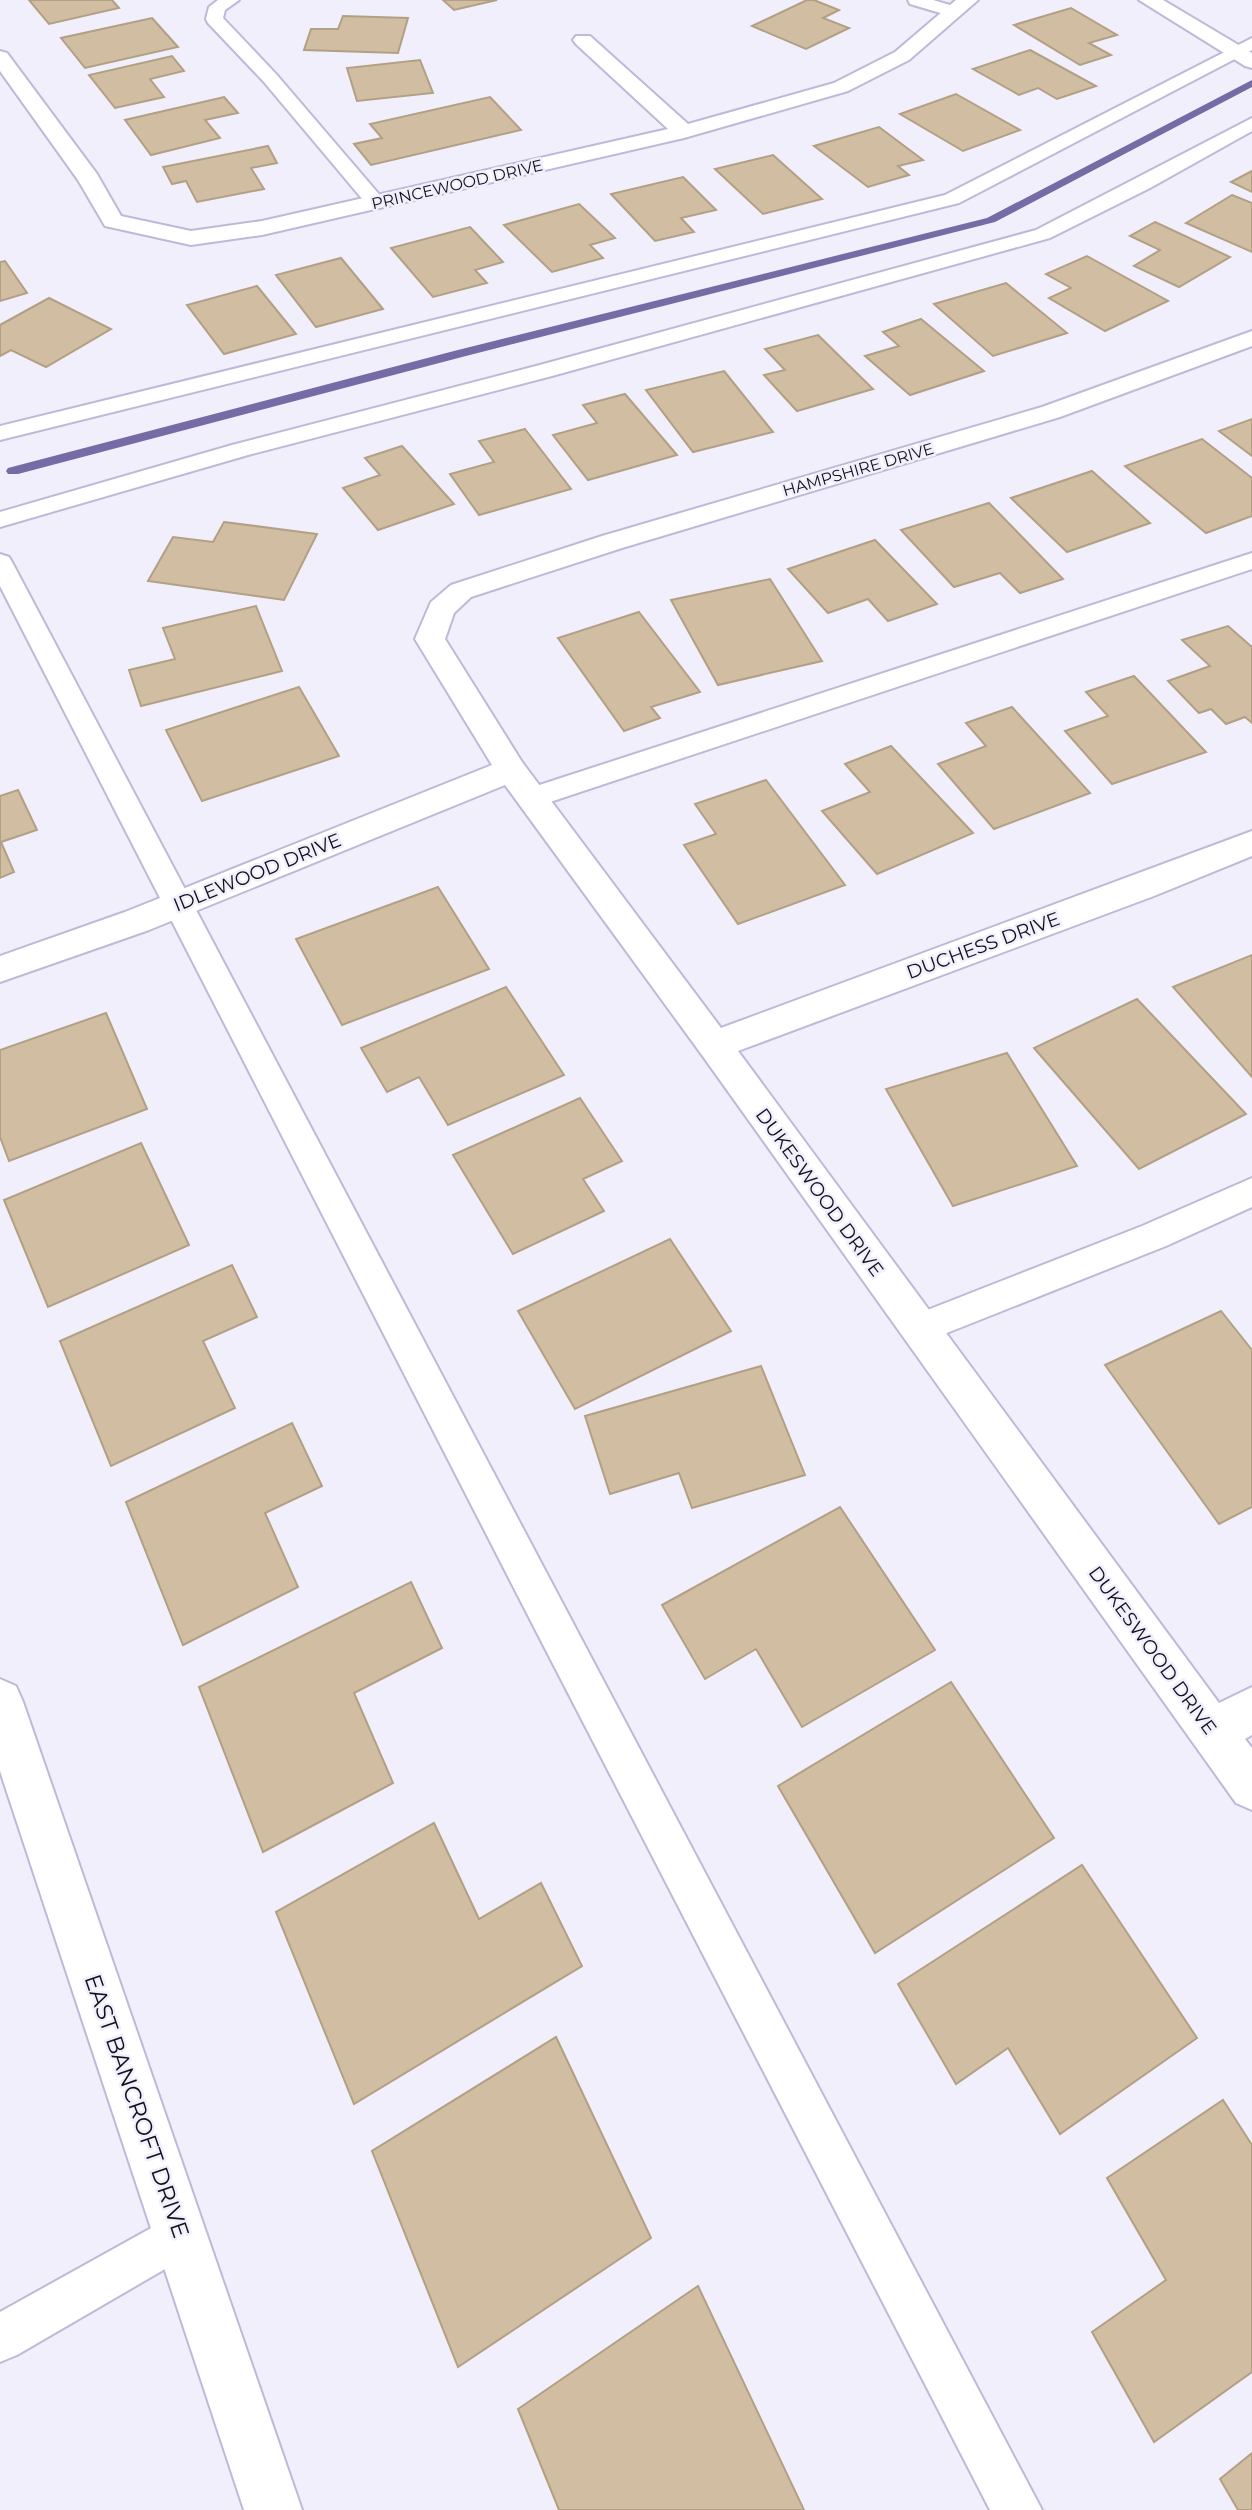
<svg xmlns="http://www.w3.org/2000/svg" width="1252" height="2510" viewBox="0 0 1252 2510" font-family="Montserrat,sans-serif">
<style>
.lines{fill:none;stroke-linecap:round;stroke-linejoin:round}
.stream{fill:#766ba4;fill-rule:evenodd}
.building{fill:#d1bea2;stroke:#b2a084;stroke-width:2}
.service-casing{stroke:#beb9d8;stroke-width:4}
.minor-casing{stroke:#beb9d8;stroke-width:4}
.service{fill:#fff;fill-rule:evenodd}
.minor{fill:#fff;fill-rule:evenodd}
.labels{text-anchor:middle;stroke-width:5;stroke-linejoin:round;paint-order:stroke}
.far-street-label{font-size:16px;fill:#100e19;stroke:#f1effc}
.street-label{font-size:19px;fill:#100e19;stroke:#f1effc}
.near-street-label{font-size:23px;fill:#100e19;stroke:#f1effc}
</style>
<rect width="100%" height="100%" fill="#f1effc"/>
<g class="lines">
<!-- stream -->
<path class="stream" d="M1252 80V87L995 222 462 357 18 474H8L6 471 8 468 454 351 987 218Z"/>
</g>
<!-- building -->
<g class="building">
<path d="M29 0H112L119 8 49 24Z"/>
<path d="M443 0H497L454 10Z"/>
<path d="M807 0H814L839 10 823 18 849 28 806 49 752 26Z"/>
<path d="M1071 8 1117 35 1089 43 1111 55 1080 65 1014 25Z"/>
<path d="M343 16 408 18 398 53 304 50 311 29H338Z"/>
<path d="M152 18 178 47 85 68 61 38Z"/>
<path d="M1030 50 1096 86 1057 99 1038 88 1019 95 973 69Z"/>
<path d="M172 56 184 71 150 79 164 97 115 108 89 75Z"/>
<path d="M420 60 433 93 357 101 347 68Z"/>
<path d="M956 94 1020 130 963 151 900 114Z"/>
<path d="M224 97 238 113 205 120 220 138 151 155 125 120Z"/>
<path d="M490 97 521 130 371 165 354 144 382 138 370 124Z"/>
<path d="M879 127 923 160 898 166 909 175 868 187 814 146Z"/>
<path d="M268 146 277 163 251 168 264 189 197 202 186 181 172 184 163 167Z"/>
<path d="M773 155 822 199 763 214 715 169Z"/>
<path d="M1252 171V192L1231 182Z"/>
<path d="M683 177 716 210 681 218 694 232 655 241 611 194Z"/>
<path d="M1232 195 1252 203V252L1186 223Z"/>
<path d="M579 204 615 238 590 245 603 258 552 272 504 225Z"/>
<path d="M1155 222 1230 257 1179 287 1134 266 1160 250 1130 236Z"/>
<path d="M470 227 503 262 475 270 487 283 433 297 391 248Z"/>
<path d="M1087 256 1168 301 1105 331 1049 298 1071 288 1046 274Z"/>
<path d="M341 258 383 309 316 327 276 275Z"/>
<path d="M5 261 27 293 0 301V262Z"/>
<path d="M1006 283 1067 333 993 356 934 304Z"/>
<path d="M257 286 296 334 224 354 187 305Z"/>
<path d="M49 298 111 329 46 367 11 350 0 356V325Z"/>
<path d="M921 319 984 371 910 395 865 356 899 346 883 332Z"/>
<path d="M818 335 873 389 797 411 764 375 785 370 765 349Z"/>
<path d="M724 371 773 432 693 452 646 390Z"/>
<path d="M625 394 677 455 588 480 553 435 597 423 583 405Z"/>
<path d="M1252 419V456L1219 431Z"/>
<path d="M525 429 571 489 479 515 450 474 494 462 479 441Z"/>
<path d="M1202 439 1252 478V516L1206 533 1125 466Z"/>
<path d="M402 446 454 504 378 530 343 488 380 475 365 458Z"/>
<path d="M1092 471 1150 523 1067 552 1011 498Z"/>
<path d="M989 503 1063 579 1020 593 1000 573 954 587 901 530Z"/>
<path d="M224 522 317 534 284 600 148 581 173 537 213 542Z"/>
<path d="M875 540 937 604 888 621 868 599 828 613 788 569Z"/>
<path d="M770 579 822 661 718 685 671 600Z"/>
<path d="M256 606 282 671 141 706 129 670 175 659 163 628Z"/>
<path d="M639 612 700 692 651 707 660 718 624 731 558 638Z"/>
<path d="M1228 626 1252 647V723L1245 717 1226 724 1211 709 1199 713 1168 681 1210 666 1182 640Z"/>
<path d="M1134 676 1206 752 1112 784 1065 731 1108 716 1086 692Z"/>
<path d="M299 687 339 756 202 801 166 730Z"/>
<path d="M1012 707 1090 793 994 829 938 764 986 746 966 723Z"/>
<path d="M891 746 973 833 877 874 822 811 870 792 845 764Z"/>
<path d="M766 780 845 885 738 924 684 845 716 834 695 804Z"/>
<path d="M18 790 37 830 1 842 14 872 0 878V796Z"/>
<path d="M438 887 489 969 342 1025 296 939Z"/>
<path d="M1252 955V1077L1173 987Z"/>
<path d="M506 987 564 1075 448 1125 419 1077 387 1092 361 1048Z"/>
<path d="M1137 999 1246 1114 1139 1169 1034 1048Z"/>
<path d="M106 1013 147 1109 9 1161 0 1137V1050Z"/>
<path d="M1007 1053 1077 1166 953 1206 886 1089Z"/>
<path d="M580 1098 622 1161 583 1179 604 1211 513 1254 453 1155Z"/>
<path d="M141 1143 189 1245 48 1307 4 1200Z"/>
<path d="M670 1239 731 1331 575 1409 518 1311Z"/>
<path d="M232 1265 257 1317 203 1341 235 1408 111 1466 60 1341Z"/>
<path d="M1221 1311 1252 1350V1507L1219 1524 1105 1365Z"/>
<path d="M761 1366 805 1475 692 1508 679 1473 610 1494 585 1416Z"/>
<path d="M292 1423 322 1486 265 1513 298 1587 183 1645 126 1502Z"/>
<path d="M840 1507 935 1650 802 1727 756 1649 705 1679 662 1605Z"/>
<path d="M411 1582 442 1648 354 1693 393 1783 263 1852 199 1687Z"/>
<path d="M951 1682 1054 1838 875 1953 778 1786Z"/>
<path d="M434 1823 479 1919 541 1883 582 1966 354 2104 276 1912Z"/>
<path d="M1082 1865 1197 2038 1060 2134 1008 2048 956 2084 898 1984Z"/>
<path d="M556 2037 651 2238 458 2367 372 2151Z"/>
<path d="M1223 2100 1252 2145V2372L1154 2442 1092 2332 1166 2280 1107 2178Z"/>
<path d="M698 2286 804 2510H559L518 2409Z"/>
<path d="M1252 2453V2510H1238L1220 2479Z"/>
</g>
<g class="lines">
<!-- service casing -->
<g class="service-casing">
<g id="service">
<path d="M218 0H239L225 10 223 18 276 74 383 199 386 203 383 207H369L264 82 208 23 206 19 209 7Z"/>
<path d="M908 0H933L960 8 962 12 954 17 910 4Z"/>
<path d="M1252 38V50L959 203 0 440V426L945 195Z"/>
<path d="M1252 118V131L1150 188 1050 238 552 376 248 455 0 527V512L232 445 536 366 1036 230Z"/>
<path d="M1252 553V569L541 805 531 808 521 805 517 798 521 791Z"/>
<path d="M0 554 9 557 12 562 1042 2510H990L536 1631 0 586Z"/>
<path d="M1252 1178V1207L1166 1246 919 1344 907 1340 902 1329 907 1318 1142 1226Z"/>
<path d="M180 2212 196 2219 203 2235 196 2251 17 2355 0 2362V2312Z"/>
</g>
</g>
<!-- minor casing -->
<g class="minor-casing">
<g id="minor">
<path d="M956 0H978L909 60 848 91 684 138 262 235 191 245 105 226 78 180 0 71V51L7 53 97 174 121 216 191 231 262 221 668 129 576 44 573 40 576 36H590L688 124 834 83 895 52Z"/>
<path d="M1139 0H1163L1252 53V68L1245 66Z"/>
<path d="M1252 331V346L1060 417 622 548 471 597 454 613 445 639 522 762 721 1028 1252 831V856L1154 896 738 1051 1219 1703 1252 1687V1735L1245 1739 1252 1748V1810L1236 1803 702 1055 505 785 149 930 0 982V956L125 912 492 765 415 639 431 602 451 585 602 536 1042 407Z"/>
<path d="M0 1679 16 1686 23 1702 302 2510H244L0 1771Z"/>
</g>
</g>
<!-- service -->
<use href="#service" class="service"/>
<!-- minor -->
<use href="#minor" class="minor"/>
</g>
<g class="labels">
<!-- far-street labels -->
<g class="far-street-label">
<text transform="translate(457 184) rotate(-13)" y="6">PRINCEWOOD DRIVE</text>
<text transform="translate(858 469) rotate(-16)" y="6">HAMPSHIRE DRIVE</text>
</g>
<!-- street labels -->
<g class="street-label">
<text transform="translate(257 872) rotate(-22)" y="7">IDLEWOOD DRIVE</text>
<text transform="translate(983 945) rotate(-20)" y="7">DUCHESS DRIVE</text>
<text transform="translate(820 1192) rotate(54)" y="7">DUKESWOOD DRIVE</text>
<text transform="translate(1153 1650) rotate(54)" y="7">DUKESWOOD DRIVE</text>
</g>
<!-- near-street labels -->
<g class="near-street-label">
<text transform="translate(137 2106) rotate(71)" y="8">EAST BANCROFT DRIVE</text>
</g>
</g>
</svg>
